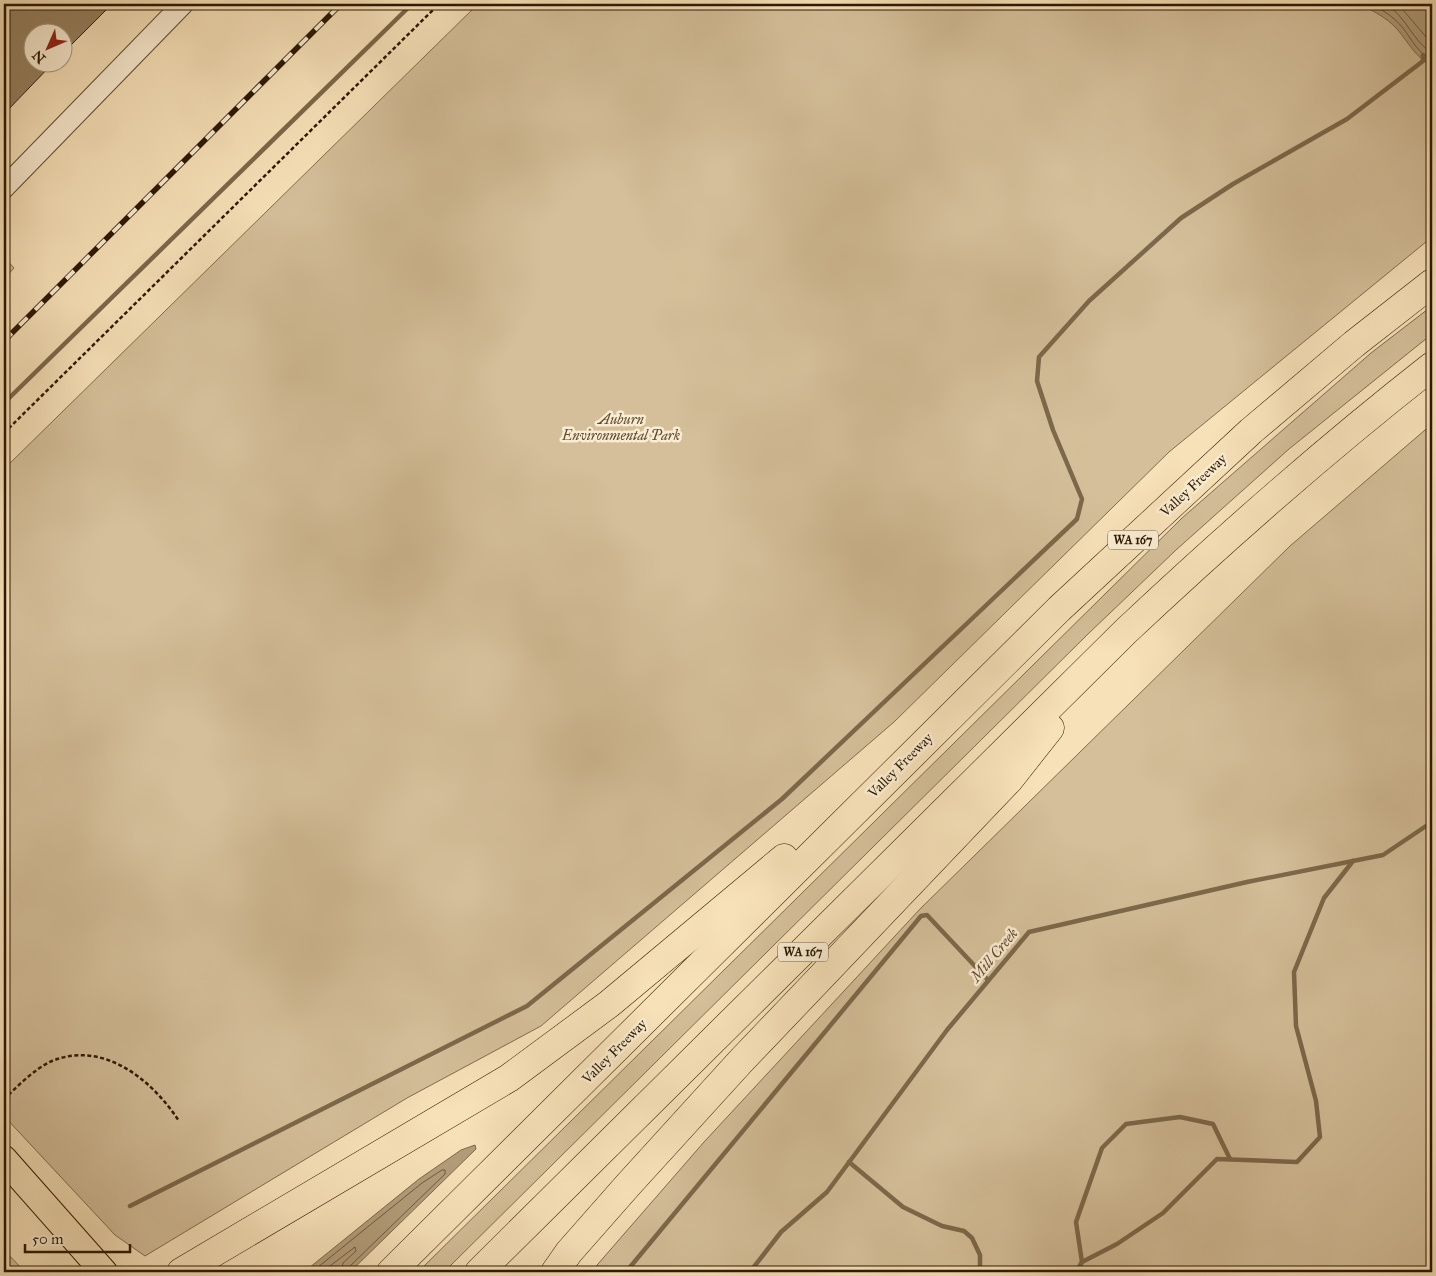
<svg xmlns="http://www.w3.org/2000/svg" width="1436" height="1276" viewBox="0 0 1436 1276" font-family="'IM FELL Great Primer',serif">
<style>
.green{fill:#d4bf9a;stroke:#806c4e}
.water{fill:#b29d7a;stroke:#7c684a}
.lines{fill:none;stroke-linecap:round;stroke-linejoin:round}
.shore{stroke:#6f5a3e;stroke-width:1}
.stream{stroke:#7c684a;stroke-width:4.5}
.building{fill:#968161;stroke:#2c1801}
.minor-casing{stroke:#5f4a2f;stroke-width:22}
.major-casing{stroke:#2c1801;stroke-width:28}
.highway-casing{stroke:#2c1801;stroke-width:29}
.path{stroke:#2c1801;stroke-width:2.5;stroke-dasharray:4 2.5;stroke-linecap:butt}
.minor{stroke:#faecd2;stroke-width:20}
.major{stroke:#f7e1b9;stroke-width:26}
.highway{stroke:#f7e1b9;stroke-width:28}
.rail-casing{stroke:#2c1801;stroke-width:5.5}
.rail{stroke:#faecd2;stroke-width:4;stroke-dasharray:11;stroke-linecap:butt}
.labels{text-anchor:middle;stroke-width:5;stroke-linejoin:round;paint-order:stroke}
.shield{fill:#faecd2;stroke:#6a5840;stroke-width:1}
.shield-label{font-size:12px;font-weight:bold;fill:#2c1801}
.park-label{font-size:14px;font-style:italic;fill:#5e4a2f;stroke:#faecd2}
.street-label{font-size:14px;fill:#2c1801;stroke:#faecd2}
.water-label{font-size:15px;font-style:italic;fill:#624d31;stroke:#faecd2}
</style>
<rect width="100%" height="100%" fill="#f7e1b9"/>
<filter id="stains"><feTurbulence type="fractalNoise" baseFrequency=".004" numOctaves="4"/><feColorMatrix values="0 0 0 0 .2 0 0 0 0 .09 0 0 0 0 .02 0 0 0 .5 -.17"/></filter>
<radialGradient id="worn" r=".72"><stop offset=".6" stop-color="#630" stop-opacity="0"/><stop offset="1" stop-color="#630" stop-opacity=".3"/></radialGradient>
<!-- green -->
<g class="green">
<path d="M478 4H1432V237L1169 452 894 722 541 1026 407 1098 145 1256 115 1235 4 1116V469Z"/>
<path d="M4 257 14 268 4 279Z"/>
<path d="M1432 306V334L1289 449 1176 550 1088 634 444 1272H418L1182 518 1371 353Z"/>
<path d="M1432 424V1272H591L704 1142 920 909 1290 546Z"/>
<path d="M4 1250 25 1272H4Z"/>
</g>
<!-- water -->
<g class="water">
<path d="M1361 4H1432V66C1415 57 1409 43 1397 29 1386 17 1374 12 1361 4Z"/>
<path d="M475 1145 476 1149 350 1272H304L419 1179 461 1150Z"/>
</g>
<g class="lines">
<!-- shore -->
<g class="shore">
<path d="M1371 4C1383 10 1394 17 1403 28 1412 40 1418 53 1432 60"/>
<path d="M1385 4C1406 15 1412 41 1432 53"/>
<path d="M1398 4 1432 44"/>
<path d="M312 1272 422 1183 442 1170H445V1174L349 1267 347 1272"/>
<path d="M322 1272 355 1247 356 1251 343 1263 341 1272"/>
</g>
<!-- stream -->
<g class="stream">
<path d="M4 403 412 4"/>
<path d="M849 1162 903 1207 942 1226 964 1231 972 1238 980 1255V1272"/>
<path d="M130 1206 527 1006 782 799 1077 519 1082 499 1053 430 1037 381 1039 357 1089 301 1181 218 1233 184 1347 119 1423 61V55"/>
<path d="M1082 1262 1076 1222 1102 1148 1126 1124 1180 1117 1213 1124 1230 1159"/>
<path d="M626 1272 921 916 927 915 988 980"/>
<path d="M750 1272 781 1232 827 1192 947 1030 1029 932 1247 882 1383 855 1432 822"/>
<path d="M1076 1272 1082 1262 1117 1244 1163 1213 1217 1159 1297 1162 1320 1137 1316 1101 1296 1026 1294 972 1324 898 1353 861"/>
</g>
</g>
<!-- building -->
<path class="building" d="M4 4H112L62 54V32H32V62H54L4 114Z"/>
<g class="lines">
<!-- minor casing -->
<g class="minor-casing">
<path id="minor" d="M4 188 183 4"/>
</g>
<!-- major casing -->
<g class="major-casing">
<path id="major" d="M4 1159 104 1272"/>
</g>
<!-- highway casing -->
<g class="highway-casing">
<g id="highway">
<path d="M181 1272 509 1078 609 1004 784 858"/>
<path d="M391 1272 1059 609 1251 431 1354 344 1432 283"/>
<path d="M479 1272 1126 631C1225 538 1326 449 1432 366"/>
<path d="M555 1272 569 1252 628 1185 740 1062 1009 780 1050 728"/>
</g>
</g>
<!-- path -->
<g class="path">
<path d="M4 433 439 4"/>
<path d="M4 1099C18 1086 34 1069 52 1061 104 1040 152 1080 179 1121"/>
</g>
<!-- minor -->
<use href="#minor" class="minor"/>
<!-- major -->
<use href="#major" class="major"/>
<!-- highway -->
<use href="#highway" class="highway"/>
<!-- rail casing -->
<g class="rail-casing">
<path id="rail" d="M4 341 341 4"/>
</g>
<!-- rail -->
<use href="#rail" class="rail"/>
</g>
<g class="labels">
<!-- shield labels -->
<g class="shield">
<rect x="1108" y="530.5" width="50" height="19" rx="4"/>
<rect x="778" y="942.5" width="50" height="19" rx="4"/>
</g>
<g class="shield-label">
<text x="1133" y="544">WA 167</text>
<text x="803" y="956">WA 167</text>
</g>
<!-- park labels -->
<g class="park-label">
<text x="621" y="424">Auburn<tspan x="621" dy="16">Environmental Park</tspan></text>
</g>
<!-- street labels -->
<g class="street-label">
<text transform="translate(1193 485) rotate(-43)" y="5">Valley Freeway</text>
<text transform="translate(900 765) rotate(-45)" y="5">Valley Freeway</text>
<text transform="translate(614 1051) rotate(-45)" y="5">Valley Freeway</text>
</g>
<!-- water labels -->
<g class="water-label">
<text transform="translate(994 955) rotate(-50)" y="5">Mill Creek</text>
</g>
</g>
<!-- margin -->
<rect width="1436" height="1276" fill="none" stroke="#f7e1b9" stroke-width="20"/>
<rect x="5" y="5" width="1426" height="1266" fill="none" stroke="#2c1801" stroke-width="2.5"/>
<rect x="10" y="10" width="1416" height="1256" fill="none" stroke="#2c1801"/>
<!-- north arrow -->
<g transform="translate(48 48) rotate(225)"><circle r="24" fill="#faecd2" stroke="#a8977e"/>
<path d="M0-4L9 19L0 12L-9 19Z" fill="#8f2418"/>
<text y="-8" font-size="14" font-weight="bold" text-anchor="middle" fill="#2c1801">N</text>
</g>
<!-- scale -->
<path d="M25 1244v8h105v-8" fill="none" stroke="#2c1801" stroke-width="2.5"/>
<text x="32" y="1244" font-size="15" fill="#2c1801" stroke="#faecd2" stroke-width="4" paint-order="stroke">50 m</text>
<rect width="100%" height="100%" filter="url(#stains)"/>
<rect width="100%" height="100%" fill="url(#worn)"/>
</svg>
